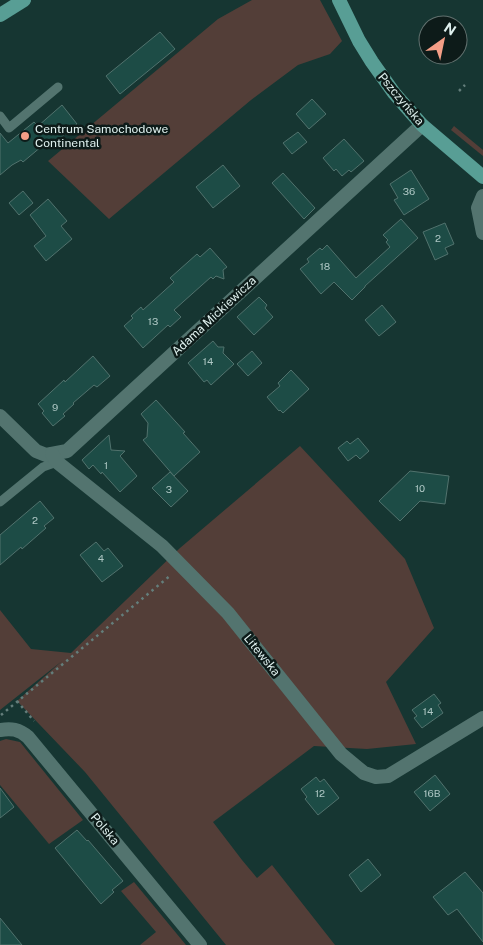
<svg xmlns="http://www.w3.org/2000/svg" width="483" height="945" viewBox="0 0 483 945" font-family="'Public Sans',sans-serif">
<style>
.green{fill:#533e38}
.building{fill:#1d4c46;stroke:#51726d}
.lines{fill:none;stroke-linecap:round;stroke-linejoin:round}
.path{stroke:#647e7b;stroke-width:2.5;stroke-dasharray:2.5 4;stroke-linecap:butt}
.service{stroke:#53746f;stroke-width:9}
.minor{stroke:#53746f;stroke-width:14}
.primary{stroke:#589e95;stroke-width:14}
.poi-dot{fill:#f49e86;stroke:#0d1b19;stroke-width:2}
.labels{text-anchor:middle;stroke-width:5;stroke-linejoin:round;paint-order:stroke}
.number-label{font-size:10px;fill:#aec7c4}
.street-label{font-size:12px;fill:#dff0ee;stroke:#0d1b19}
.poi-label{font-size:12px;fill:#dff0ee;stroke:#0d1b19;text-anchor:start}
</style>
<rect width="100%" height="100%" fill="#163632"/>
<!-- green -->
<g class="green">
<path d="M252 0H320L342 41 330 54 298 65 251 100 109 219 48 161 218 19Z"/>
<path d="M454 126 483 150V156L451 130Z"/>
<path d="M300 446 405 559 434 628 386 682 416 744 367 749 314 746 213 822 242 860 257 878 272 865 335 945H226L85 772 17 701 62 661 0 710V610L31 649 71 653 180 548Z"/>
<path d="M6 739 20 742 83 820 49 844 0 785V741Z"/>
<path d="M134 882 186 945H140L156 932 121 891Z"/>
</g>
<!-- building -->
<g class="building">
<path d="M160 32 175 49 120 94 106 76Z"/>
<path d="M312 99 326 114 309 129 296 114Z"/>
<path d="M62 105 77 124 52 145 48 141 23 162 21 160 12 165 0 175V133L8 143 34 122 38 126Z"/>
<path d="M298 132 307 142 292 154 283 143Z"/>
<path d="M344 139 364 161 351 172 349 170 342 176 336 169 334 171 323 158Z"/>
<path d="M223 165 240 186 213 208 196 187Z"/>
<path d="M411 170 429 199 404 215 394 200 398 198 390 184Z"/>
<path d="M283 173 315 208 304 219 272 183Z"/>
<path d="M23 191 33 203 19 215 9 203Z"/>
<path d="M48 199 67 221 61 226 72 239 46 261 34 246 46 236 30 215Z"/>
<path d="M401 219 418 238 365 286V287L352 300 334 282 321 294 300 269 309 262 307 259 320 248 322 250 327 245 356 278 390 247 386 242 388 240 383 235Z"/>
<path d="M445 223 454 244 445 248 448 254 435 260 423 232Z"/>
<path d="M210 248 227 267 223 270 224 279 216 276 213 279 211 277 174 310 181 317 170 327 168 325 143 348 124 326 133 318 131 316 141 307 143 310 174 282 170 278 197 254 200 257Z"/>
<path d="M259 297 267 305 265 308 273 317 254 335 237 317Z"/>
<path d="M382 305 396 322 379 336 365 320Z"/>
<path d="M213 341 218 347H224L223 353 234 364 211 385 207 380 204 382 188 363Z"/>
<path d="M252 351 262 363 248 376 237 364Z"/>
<path d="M93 356 110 376 97 387 94 385 73 403 74 404 63 414 65 416 53 426 42 413 44 411 38 404 64 380 65 382Z"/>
<path d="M291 370 309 389 283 413 280 410 279 411 267 397 280 386 278 383Z"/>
<path d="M156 400 185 432 183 433 200 452 174 476 143 440 147 437 148 423 141 414Z"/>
<path d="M109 435 111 450 125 451 120 456 137 476 120 492 102 472 101 474 93 465 89 469 82 460Z"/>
<path d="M358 438 369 451 360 459 356 455 348 461 338 448 347 441 350 444Z"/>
<path d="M410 471 449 476 445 504 420 501 400 521 379 501Z"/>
<path d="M170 472 188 491 171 507 152 488Z"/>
<path d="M40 501 54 518 44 526 46 528 22 549 21 547 0 565V535Z"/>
<path d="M96 542 104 551 108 548 123 566 102 582 80 555Z"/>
<path d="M434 694 441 703 438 705 443 713 422 728 414 718 417 716 412 710Z"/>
<path d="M435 775 450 794 430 811 414 792Z"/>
<path d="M316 777 320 782 324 779 339 798 318 815 305 799 307 797 301 789Z"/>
<path d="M0 788 14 807 0 818Z"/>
<path d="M77 830 87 841 88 840 123 881 112 890 114 892 101 904 55 848Z"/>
<path d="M368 859 381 875 361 892 349 875Z"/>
<path d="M465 872 483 893V942L457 909 448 915 433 897Z"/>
<path d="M0 918 22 945H0Z"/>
</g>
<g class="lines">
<!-- path -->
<g class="path">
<path d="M459 91 465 85"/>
<path d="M17 701 34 721"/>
<path d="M1 715 171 575"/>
</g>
<!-- service -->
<g class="service">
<path d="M0 116 9 128 58 87"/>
<path d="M0 502 43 467 57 462"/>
</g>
<!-- minor -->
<g class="minor">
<path d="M483 196 478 208 483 233"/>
<path d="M0 416 36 451 46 455 67 451 422 125"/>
<path d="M52 454 57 462 162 546 228 613 341 754 364 773 376 777 388 776 483 718"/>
<path d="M0 730C11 728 19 729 28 737L200 945"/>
</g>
<!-- primary -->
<g class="primary">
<path d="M339 0 359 41 372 62 394 93 422 125 483 177"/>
<path d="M0 15 24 0"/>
</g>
</g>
<!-- markers -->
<circle class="poi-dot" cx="25" cy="136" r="5"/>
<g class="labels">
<!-- number labels -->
<g class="number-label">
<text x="409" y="195">36</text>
<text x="438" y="242">2</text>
<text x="325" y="270">18</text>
<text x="153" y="325">13</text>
<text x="208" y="365">14</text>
<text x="55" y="411">9</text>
<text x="106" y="469">1</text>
<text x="420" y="492">10</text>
<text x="169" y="493">3</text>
<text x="35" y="524">2</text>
<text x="101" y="562">4</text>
<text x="428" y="715">14</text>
<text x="320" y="797">12</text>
<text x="432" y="797">16B</text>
</g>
<!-- street labels -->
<g class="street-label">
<text transform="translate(401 99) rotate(50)" y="4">Pszczyńska</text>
<text transform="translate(214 316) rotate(-43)" y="4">Adama Mickiewicza</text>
<text transform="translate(262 655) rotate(51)" y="4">Litewska</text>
<text transform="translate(105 829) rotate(50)" y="4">Polska</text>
</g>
<!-- poi labels -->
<g class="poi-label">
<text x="35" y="133">Centrum Samochodowe<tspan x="35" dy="14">Continental</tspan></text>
</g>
</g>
<!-- north arrow -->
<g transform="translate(443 40) rotate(33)"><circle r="24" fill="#0d1b19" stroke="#61706e"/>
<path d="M0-4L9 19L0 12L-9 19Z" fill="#f49e86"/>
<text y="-8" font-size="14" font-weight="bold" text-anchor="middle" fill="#dff0ee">N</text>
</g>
</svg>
